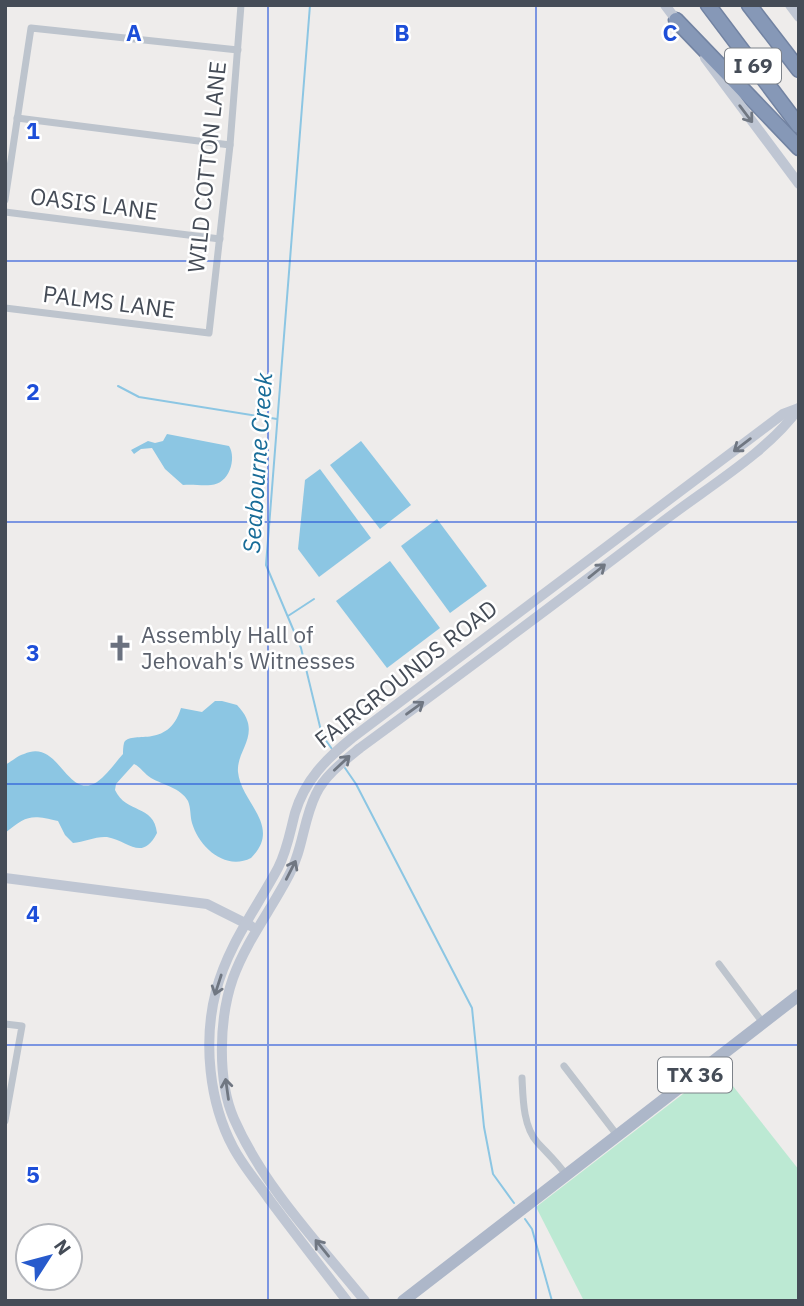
<svg xmlns="http://www.w3.org/2000/svg" width="804" height="1306" viewBox="0 0 804 1306" font-family="'IBM Plex Sans',sans-serif">
<style>
.green{fill:#bce9d3}
.water{fill:#8cc6e3}
.lines{fill:none;stroke-linecap:round;stroke-linejoin:round}
.stream{stroke:#8cc6e3;stroke-width:2}
.highway-casing{stroke:#7283a2;stroke-width:17}
.street{stroke:#bdc4cd;stroke-width:7}
.secondary{stroke:#bfc6d3;stroke-width:10}
.primary{stroke:#adb7c9;stroke-width:12}
.highway{stroke:#8698b7;stroke-width:14}
.oneway{stroke:#707782}
.grid{fill:none;stroke:#1d4ed8;stroke-width:2;stroke-opacity:0.55}
.labels{text-anchor:middle;stroke-width:5;stroke-linejoin:round;paint-order:stroke}
.shield{fill:#fff;stroke:#7d8289;stroke-width:2}
.shield-label{font-size:21px;font-weight:bold;fill:#454c57}
.street-label{font-size:23px;fill:#454c57;stroke:#fff}
.worship-label{font-size:23px;fill:#5b616d;stroke:#fff;text-anchor:start}
.water-label{font-size:24px;font-style:italic;fill:#186c98;stroke:#fff}
.grid-label{font-size:23px;text-anchor:middle;font-weight:bold;fill:#1d4ed8;stroke:#fff;stroke-width:5;stroke-linejoin:round;paint-order:stroke}
</style>
<rect width="100%" height="100%" fill="#eeeceb"/>
<!-- green -->
<path class="green" d="M718 1067 799 1170V1301H584L536 1207Z"/>
<!-- water -->
<g class="water">
<path d="M167 434 229 446C237 459 229 484 211 485 202 486 193 484 183 485L165 469 152 448 141 449 134 454 131 450 148 441 155 443 163 441Z"/>
<path d="M361 441 411 505 380 529 330 465Z"/>
<path d="M320 469 371 538 319 577 298 549 305 480Z"/>
<path d="M437 519 487 586 450 613 401 546Z"/>
<path d="M390 561 440 628 387 668 336 601Z"/>
<path d="M215 701H222L237 705C264 733 236 749 238 772 241 803 283 826 251 858 225 871 199 847 192 823 190 816 191 808 188 801 181 788 163 785 151 778 144 774 141 767 134 764L116 784 115 790C126 814 154 804 157 833 142 862 129 841 107 837 96 836 84 842 73 843L65 835 58 821C30 814 26 816 5 833V765C11 762 17 756 24 754 60 738 66 801 97 782 107 775 115 763 123 754 123 751 123 747 124 743 130 729 168 751 181 708L202 712Z"/>
</g>
<g class="lines">
<!-- stream -->
<g class="stream">
<path d="M310 5 266 565 301 648 322 735 332 749"/>
<path d="M118 386 139 397 277 419"/>
<path d="M288 616 314 599"/>
<path d="M345 768 356 784 472 1008 484 1127 493 1174 514 1203"/>
<path d="M525 1219 532 1229 552 1301"/>
</g>
<!-- highway casing -->
<g class="highway-casing">
<g id="highway">
<path d="M708 5 799 126"/>
<path d="M749 5 799 70"/>
<path d="M676 20 799 148"/>
</g>
</g>
<!-- street -->
<g class="street">
<path d="M17 118 230 145"/>
<path d="M5 200 31 28 238 50"/>
<path d="M5 212 220 239"/>
<path d="M5 308 209 333 230 145 241 5"/>
<path d="M719 964 763 1023"/>
<path d="M5 1024 22 1026 5 1121"/>
<path d="M564 1066 617 1135"/>
<path d="M522 1078C523 1098 523 1126 537 1142 547 1153 557 1162 566 1175"/>
</g>
<!-- secondary -->
<g class="secondary">
<path d="M665 5 680 25"/>
<path d="M790 5 799 17"/>
<path d="M705 58 799 184"/>
<path d="M5 878 207 904 251 926"/>
<path d="M347 1301C321 1267 295 1234 269 1199 257 1182 243 1166 233 1147 209 1102 203 1041 216 991 228 945 256 909 278 868 287 851 290 832 295 813 305 780 326 759 352 738L783 414 799 408"/>
<path d="M365 1301C319 1244 264 1187 234 1119 217 1080 219 1018 233 978 247 940 271 910 289 875 303 850 303 820 316 794 325 775 344 761 360 748 462 673 564 597 665 520 708 487 769 451 799 408"/>
</g>
<!-- primary -->
<path class="primary" d="M403 1301 799 995"/>
<!-- highway -->
<use href="#highway" class="highway"/>
</g>
<!-- one-way arrows -->
<defs><path id="oneway-shaft" d="M-6 0H5M1.5-3L5.5 0L1.5 3" fill="none" stroke-width="1.6" stroke-linecap="round" stroke-linejoin="round" transform="scale(1.75)"/></defs>
<g class="oneway">
<use href="#oneway-shaft" transform="translate(746 114) rotate(53)"/>
<use href="#oneway-shaft" transform="translate(742 445) rotate(143)"/>
<use href="#oneway-shaft" transform="translate(597 571) rotate(-39)"/>
<use href="#oneway-shaft" transform="translate(415 708) rotate(-36)"/>
<use href="#oneway-shaft" transform="translate(342 763) rotate(-43)"/>
<use href="#oneway-shaft" transform="translate(291 870) rotate(-63)"/>
<use href="#oneway-shaft" transform="translate(218 985) rotate(108)"/>
<use href="#oneway-shaft" transform="translate(227 1089) rotate(-98)"/>
<use href="#oneway-shaft" transform="translate(322 1248) rotate(-129)"/>
</g>
<!-- grid -->
<path class="grid" d="M268 5V1301M536 5V1301M5 261H799M5 522H799M5 784H799M5 1045H799"/>
<!-- icons -->
<defs>
<g id="church-bare" transform="scale(2.1)"><path d="M-1.2-6h2.4v3.5h3.3v2.4h-3.3V6h-2.4V-.1h-3.3v-2.4h3.3Z" fill="#6b7280" stroke="#fff" stroke-width="2.5" paint-order="stroke"/></g>
</defs>
<g fill-rule="evenodd">
<use href="#church-bare" x="120" y="648"/>
</g>
<g class="labels">
<!-- shield labels -->
<g class="shield">
<rect x="725" y="48.5" width="56" height="35" rx="5"/>
<rect x="658" y="1057.5" width="74" height="35" rx="5"/>
</g>
<g class="shield-label">
<text x="753" y="73">I 69</text>
<text x="695" y="1082">TX 36</text>
</g>
<!-- street labels -->
<g class="street-label">
<text transform="translate(207 167) rotate(-84)" y="8">WILD COTTON LANE</text>
<text transform="translate(94 204) rotate(7)" y="8">OASIS LANE</text>
<text transform="translate(109 302) rotate(7)" y="8">PALMS LANE</text>
<text transform="translate(406 674) rotate(-38)" y="8">FAIRGROUNDS ROAD</text>
</g>
<!-- worship labels -->
<g class="worship-label">
<text x="141" y="643">Assembly Hall of<tspan x="141" dy="26">Jehovah's Witnesses</tspan></text>
</g>
<!-- water labels -->
<g class="water-label">
<text transform="translate(258 463) rotate(-86)" y="8">Seabourne Creek</text>
</g>
</g>
<g class="grid-label">
<text x="134" y="41">A</text>
<text x="402" y="41">B</text>
<text x="670" y="41">C</text>
<text x="33" y="139">1</text>
<text x="33" y="400">2</text>
<text x="33" y="661">3</text>
<text x="33" y="922">4</text>
<text x="33" y="1183">5</text>
</g>
<!-- border -->
<rect width="804" height="1306" fill="none" stroke="#454c57" stroke-width="14"/>
<!-- north arrow -->
<g transform="translate(49 1257) rotate(54)"><circle r="33" fill="#ffffff" stroke="#b5b7bc" stroke-width="2"/>
<path d="M0-5L12 26L0 18L-12 26Z" fill="#275acc"/>
<text y="-10" font-size="19" font-weight="bold" text-anchor="middle" fill="#454c57">N</text>
</g>
</svg>
